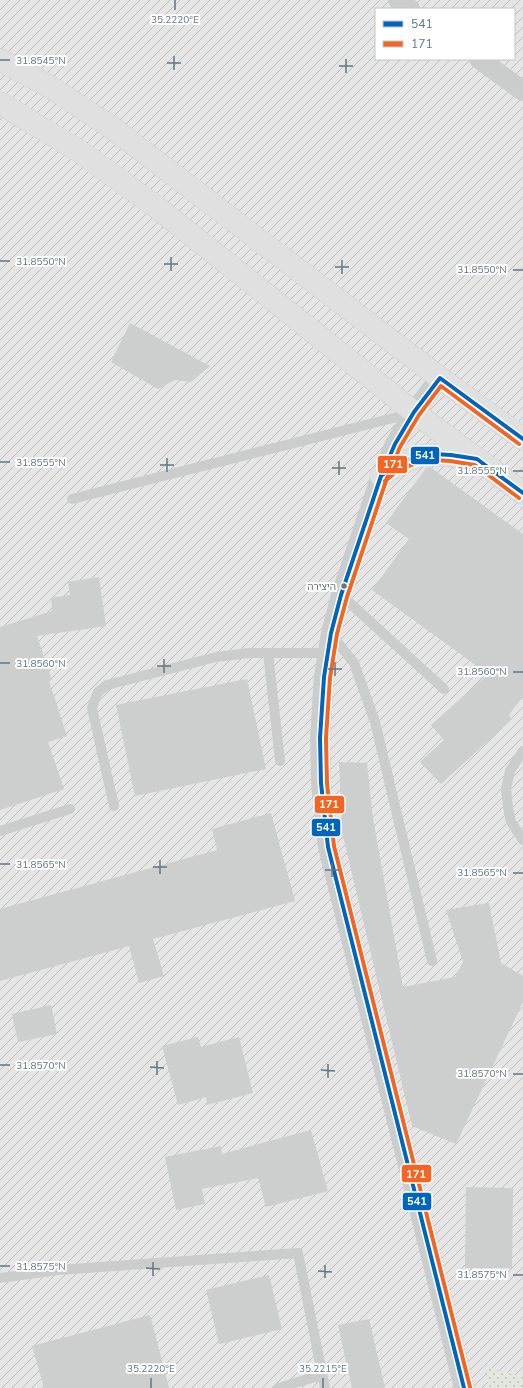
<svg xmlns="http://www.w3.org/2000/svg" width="523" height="1388" viewBox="0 0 523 1388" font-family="'Nunito Sans','Noto Sans Hebrew',sans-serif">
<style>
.industrial{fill:url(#industrial-furrows);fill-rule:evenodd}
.park{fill:url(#park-dots)}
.building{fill:#cdcfcf}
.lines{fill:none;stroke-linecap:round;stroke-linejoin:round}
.secondary-casing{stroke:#d0d2d2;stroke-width:23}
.lane{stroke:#cbcdcd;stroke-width:10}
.street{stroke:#cbcdcd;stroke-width:20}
.secondary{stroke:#e0e0e0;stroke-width:22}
.bus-1-casing{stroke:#fff;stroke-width:7}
.bus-2-casing{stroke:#fff;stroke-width:7}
.bus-1{stroke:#0065bd;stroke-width:4}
.bus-2{stroke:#f26522;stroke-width:4}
.ticks{fill:none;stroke:#637682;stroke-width:1.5}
.bus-dot{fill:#637682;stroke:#fff;stroke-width:1.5}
.labels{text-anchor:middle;stroke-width:4;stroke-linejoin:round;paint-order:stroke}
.bus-label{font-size:10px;fill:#637682;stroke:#fff;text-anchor:end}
.ticks-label{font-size:10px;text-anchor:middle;fill:#637682;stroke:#fff;stroke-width:4;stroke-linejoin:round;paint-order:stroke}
.line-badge{stroke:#fff;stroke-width:1.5}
.badge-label{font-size:11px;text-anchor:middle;font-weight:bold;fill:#fff}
</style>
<defs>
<pattern id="industrial-furrows" width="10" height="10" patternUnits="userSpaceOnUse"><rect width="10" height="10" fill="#e4e5e4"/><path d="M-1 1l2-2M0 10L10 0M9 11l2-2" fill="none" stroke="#bcbebe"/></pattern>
<pattern id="park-dots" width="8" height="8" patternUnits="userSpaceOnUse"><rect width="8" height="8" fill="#e4e7e0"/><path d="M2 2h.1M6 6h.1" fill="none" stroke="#bcc0bb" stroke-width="1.8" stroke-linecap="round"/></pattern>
</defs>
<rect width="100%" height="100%" fill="#f4f4f2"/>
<!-- industrial -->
<path class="industrial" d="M0 0H523V1388H0ZM376 9H514V59H376Z"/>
<!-- park -->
<path class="park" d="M483 1366 523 1377V1388H490Z"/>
<!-- building -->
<g class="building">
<path d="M130 323 210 366 191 382 175 380 158 389 111 362Z"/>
<path d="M430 467 523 534V696L509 715 512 719 441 784 420 762 444 740 431 725 488 674 372 590 409 539 386 523 426 468Z"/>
<path d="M99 577 106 626 37 636 52 680 49 681 67 736 48 742 64 789 0 810V627L52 611 51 598 70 595 68 582Z"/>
<path d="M247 679 266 769 135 796 116 705Z"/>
<path d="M339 762 367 763 373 818 403 987 455 977 463 962 446 910 489 903 501 963 523 976V1002L456 1144 412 1126 342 832Z"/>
<path d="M271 813 295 901 153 939 164 976 139 983 129 946 0 981V909L217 850 212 829Z"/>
<path d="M51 1005 57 1034 18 1042 12 1014Z"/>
<path d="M198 1037 201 1047 239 1037 253 1093 207 1105 206 1097 178 1105 162 1046Z"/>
<path d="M311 1130 328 1191 266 1207 258 1178 202 1189 205 1204 176 1210 165 1157 221 1146 222 1154Z"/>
<path d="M466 1187 513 1188 512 1268H465Z"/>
<path d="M269 1275 282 1329 219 1344 206 1290Z"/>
<path d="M150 1315 169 1388H44L32 1346Z"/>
<path d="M369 1319 385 1388H352L338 1325Z"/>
</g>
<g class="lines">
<!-- secondary casing -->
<g class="secondary-casing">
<g id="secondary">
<path d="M0 60 47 85 111 127 440 378 523 439"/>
<path d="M0 103 79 151 155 206 414 412 523 493"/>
<path d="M381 476C417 451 432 452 474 458"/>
</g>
</g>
<!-- lane -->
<g class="lane">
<path d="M72 499 413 413"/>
<path d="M341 595 444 689"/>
<path d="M331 634 354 663 375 722 432 961"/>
<path d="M268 653 280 761"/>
<path d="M523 751 510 771 506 789 508 807 511 822 523 840"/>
<path d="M114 806 92 708 98 692 107 685 216 657 249 653H328"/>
<path d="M0 831 70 809"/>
<path d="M0 1278 58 1270 298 1253 325 1388"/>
<path d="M278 1388 322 1375"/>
</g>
<!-- street -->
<g class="street">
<path d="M398 0 410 9"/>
<path d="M479 59 523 91"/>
<path d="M440 378 414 412 395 444 381 476 341 595 331 633 324 677 320 738 321 783 328 847 464 1388"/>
</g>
<!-- secondary -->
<use href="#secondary" class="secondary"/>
<!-- bus-1 casing -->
<g class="bus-1-casing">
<g id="bus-1">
<path d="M381 476 397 464 415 457 434 454 451 455 477 459 523 493"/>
<path d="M464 1388 328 847 321 783 320 738 324 677 331 633 341 595 381 476 395 444 414 412 440 378 523 439"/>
</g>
</g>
<!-- bus-2 casing -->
<g class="bus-2-casing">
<g id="bus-2">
<path d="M385 481 400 469 417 463 434 460 450 461 475 465 519 498"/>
<path d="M470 1387 334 846 327 783 326 738 330 678 337 634 347 597 387 478 400 447 419 415 441 386 519 444"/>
</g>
</g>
<!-- bus-1 -->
<use href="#bus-1" class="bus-1"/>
<!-- bus-2 -->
<use href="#bus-2" class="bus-2"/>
</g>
<!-- ticks -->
<path class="ticks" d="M175 10V0M0 60H10M167 63H181M339 66H353M174 70V56M346 73V59M0 261H10M164 264H178M335 267H349M513 270H523M171 271V257M342 274V260M0 462H10M160 465H174M332 468H346M513 471H523M167 472V458M339 475V461M0 663H10M157 666H171M328 669H342M513 672H523M164 673V659M335 676V662M0 864H10M153 867H167M325 870H339M513 873H523M160 874V860M332 877V863M0 1065H10M150 1067 164 1068M321 1070 335 1071M513 1074H523M157 1075V1061M328 1078V1064M0 1266H10M146 1268 160 1269M318 1271 332 1272M513 1275H523M153 1276V1262M325 1278V1265M151 1388V1378M323 1388V1378"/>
<!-- markers -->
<circle class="bus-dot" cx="344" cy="586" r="3.5"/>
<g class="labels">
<!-- bus labels -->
<g class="bus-label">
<text x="336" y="590">היצירה</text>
</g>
</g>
<g class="ticks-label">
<text x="175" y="23">35.2220°E</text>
<text x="41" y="64">31.8545°N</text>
<text x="41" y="265">31.8550°N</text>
<text x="482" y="273">31.8550°N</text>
<text x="41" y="466">31.8555°N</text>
<text x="482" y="474">31.8555°N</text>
<text x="41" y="667">31.8560°N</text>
<text x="482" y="675">31.8560°N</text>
<text x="41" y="868">31.8565°N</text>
<text x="482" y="876">31.8565°N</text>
<text x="41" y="1069">31.8570°N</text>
<text x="482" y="1077">31.8570°N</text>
<text x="41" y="1270">31.8575°N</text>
<text x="482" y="1278">31.8575°N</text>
<text x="151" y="1372">35.2220°E</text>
<text x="323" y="1372">35.2215°E</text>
</g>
<g class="line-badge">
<rect x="410" y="446" width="30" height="19" rx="4" fill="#0065bd"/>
<rect x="377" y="455" width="31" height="19" rx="4" fill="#f26522"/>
<rect x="314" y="795" width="31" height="19" rx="4" fill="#f26522"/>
<rect x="311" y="818" width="30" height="19" rx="4" fill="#0065bd"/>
<rect x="401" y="1164" width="31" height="19" rx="4" fill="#f26522"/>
<rect x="402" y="1192" width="30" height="19" rx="4" fill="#0065bd"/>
</g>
<g class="badge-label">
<text x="425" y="459">541</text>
<text x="393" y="468">171</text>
<text x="329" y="808">171</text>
<text x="326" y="831">541</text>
<text x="416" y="1178">171</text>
<text x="417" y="1205">541</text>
</g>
<!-- legend -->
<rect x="375" y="8" width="140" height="52" fill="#ffffff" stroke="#c1c8cd"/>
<rect x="383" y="21" width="20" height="6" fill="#0065bd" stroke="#c1c8cd"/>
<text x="411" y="28" font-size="12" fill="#637682">541</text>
<rect x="383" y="41" width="20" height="6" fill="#f26522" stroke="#c1c8cd"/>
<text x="411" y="48" font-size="12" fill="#637682">171</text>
</svg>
